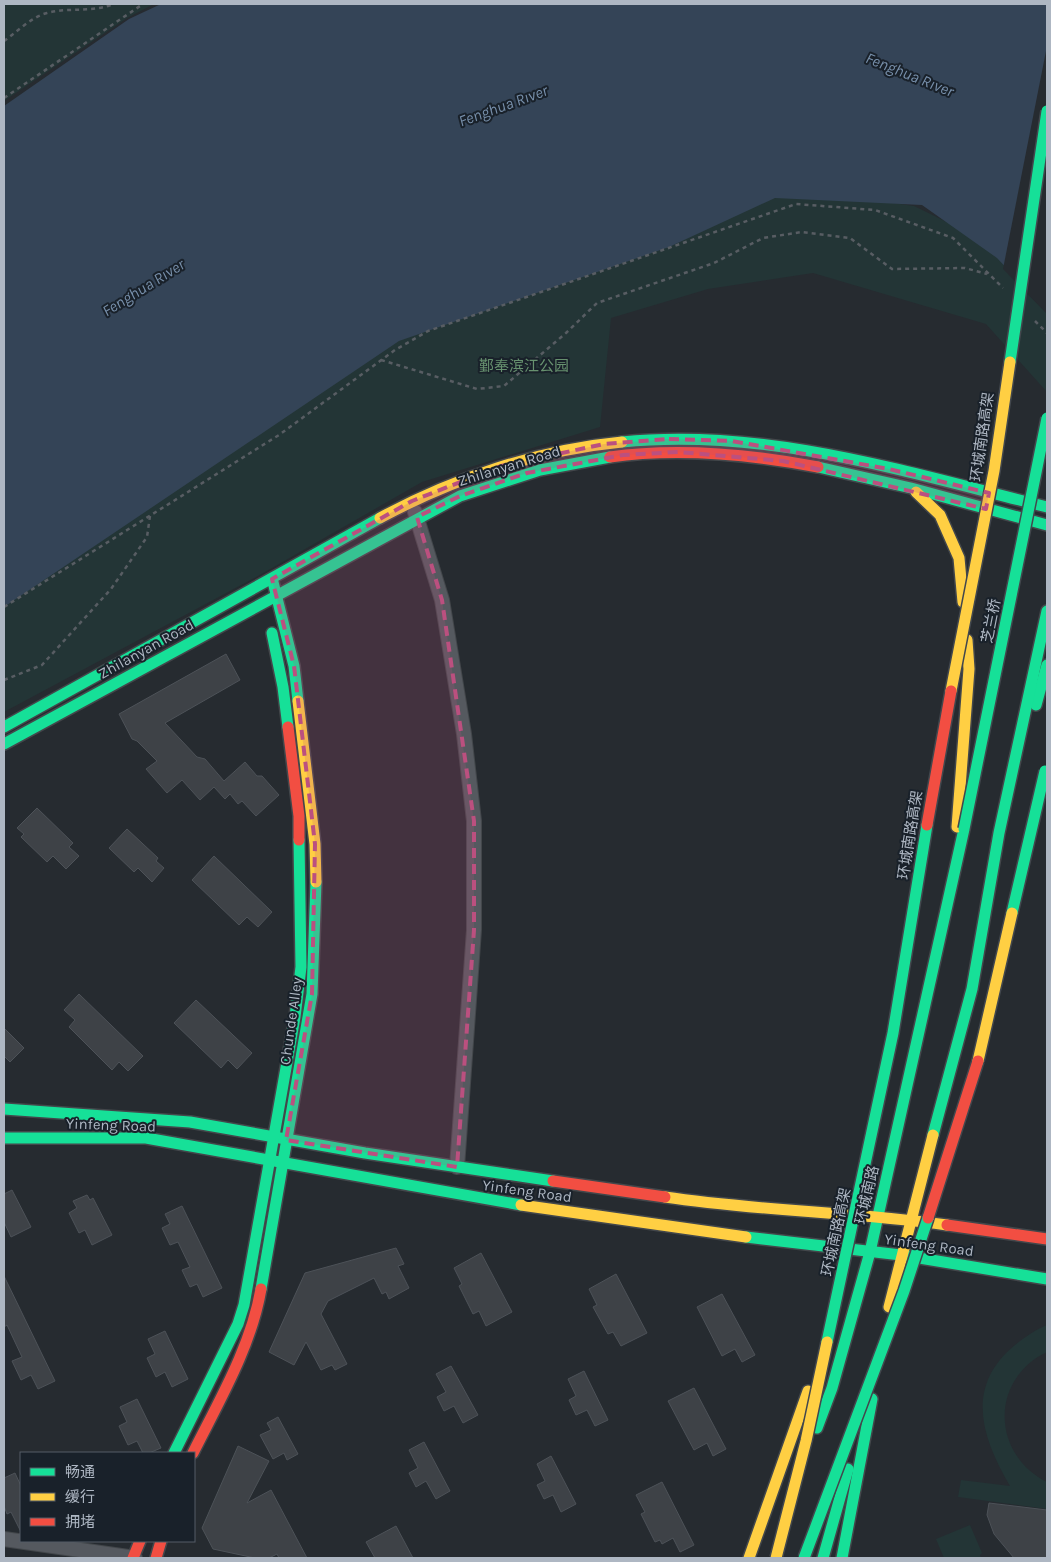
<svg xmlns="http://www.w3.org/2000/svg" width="1051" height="1562" viewBox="0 0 1051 1562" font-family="Karla,'Noto Sans SC',sans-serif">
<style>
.green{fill:#233536}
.water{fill:#344457}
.pier{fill:#262b30}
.building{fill:#3e4247;stroke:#4d5258}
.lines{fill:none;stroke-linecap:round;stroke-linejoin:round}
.street-casing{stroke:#43474b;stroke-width:16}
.fast-casing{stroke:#43474b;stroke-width:14}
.slow-casing{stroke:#43474b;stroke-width:14}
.jam-casing{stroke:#43474b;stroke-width:14}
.path{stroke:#585d63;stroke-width:2.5;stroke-dasharray:4 4;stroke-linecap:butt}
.street{stroke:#55595f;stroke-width:14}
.fast{stroke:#16e098;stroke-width:11}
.slow{stroke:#ffcf43;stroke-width:11}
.jam{stroke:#f24e42;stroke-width:11}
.fast-bridge-casing{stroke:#42474d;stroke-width:14;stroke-linecap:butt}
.slow-bridge-casing{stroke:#42474d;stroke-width:14;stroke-linecap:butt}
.jam-bridge-casing{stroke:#42474d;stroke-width:14;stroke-linecap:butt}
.fast-bridge{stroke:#16e098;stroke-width:11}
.slow-bridge{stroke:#ffcf43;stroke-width:11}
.jam-bridge{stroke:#f24e42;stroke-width:11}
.marked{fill:#bb507f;fill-opacity:0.2;stroke:#bb507f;stroke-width:4;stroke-dasharray:10 6;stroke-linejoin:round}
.labels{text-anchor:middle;stroke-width:4;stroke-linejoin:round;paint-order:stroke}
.park-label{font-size:15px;fill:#67916f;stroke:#19212a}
.street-label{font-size:15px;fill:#aeb7c3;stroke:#19212a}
.water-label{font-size:16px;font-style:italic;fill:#778faa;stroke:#19212a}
</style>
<rect width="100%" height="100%" fill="#262b30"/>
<!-- green -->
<g class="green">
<path d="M4 4H154L127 18 4 101Z"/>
<path d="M822 193 914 206 990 243 1047 301V392L986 324 813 273 708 289 611 318 600 427 422 482 258 576 4 712V600L338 376 470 300 739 202Z"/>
<path d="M1047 1325V1352C990 1379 991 1454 1047 1482V1509L958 1497 961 1480 1010 1486C982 1438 964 1387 1015 1345 1024 1338 1036 1329 1047 1325Z"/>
<path d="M970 1525 982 1553 980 1555 981 1558H944L936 1539Z"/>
</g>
<!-- water -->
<path class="water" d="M161 4H1047V311L997 258 922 205 775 198 669 247 399 341 4 607V106L129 19Z"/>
<!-- pier -->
<path class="pier" d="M1047 46V314L1003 269Z"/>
<!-- building -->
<g class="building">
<path d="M226 654 240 680 165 723 197 757 205 759 224 781 245 762 257 776H262L279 795 256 816 242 801 238 804 230 794 225 799 214 787 200 800 182 780 167 793 146 769 157 761 137 741 132 739 119 714Z"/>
<path d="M37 808 73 843 69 847 79 856 66 869 53 856 47 862 21 837 24 834 17 828Z"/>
<path d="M127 829 158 858 156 861 164 868 152 882 138 868 134 872 109 848Z"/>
<path d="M214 856 272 912 258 927 247 917 239 925 192 880Z"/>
<path d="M79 994 143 1056 128 1071 119 1062 112 1070 69 1027 75 1020 64 1010Z"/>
<path d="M196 1000 252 1053 237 1069 228 1060 221 1068 174 1023Z"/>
<path d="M4 1028 24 1048 10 1062 4 1056Z"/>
<path d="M12 1190 31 1227 11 1237 4 1222V1194Z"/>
<path d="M87 1195 90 1200 93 1198 112 1235 92 1245 85 1230 79 1233 69 1213 77 1208 73 1201Z"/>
<path d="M182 1206 222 1288 203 1297 197 1284 190 1287 182 1270 190 1267 178 1242 170 1245 162 1228 170 1224 165 1214Z"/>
<path d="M396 1248 404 1264 398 1266 409 1288 389 1299 386 1292 382 1294 374 1278 328 1301 321 1314 347 1364 335 1370 332 1365 321 1370 306 1342 294 1365 269 1352 305 1273Z"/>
<path d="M481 1253 512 1312 486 1326 479 1311 473 1314 459 1286 462 1284 454 1268Z"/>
<path d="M616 1274 647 1333 621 1346 613 1332 608 1334 593 1307 597 1305 589 1289Z"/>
<path d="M4 1276 55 1381 38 1389 31 1375 21 1380 12 1361 22 1357 7 1325 4 1327Z"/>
<path d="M722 1294 755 1355 742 1362 735 1349 722 1356 697 1307Z"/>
<path d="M165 1331 188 1379 172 1387 165 1372 156 1377 147 1358 155 1354 148 1339Z"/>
<path d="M451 1366 478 1415 463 1423 454 1406 444 1411 437 1397 446 1392 436 1374Z"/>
<path d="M584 1371 608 1420 595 1426 587 1410 576 1415 569 1400 576 1396 568 1379Z"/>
<path d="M694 1388 726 1449 713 1456 707 1443 694 1450 668 1401Z"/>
<path d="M137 1399 161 1448 149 1453H143L137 1441 128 1445 119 1426 127 1422 120 1407Z"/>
<path d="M278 1417 298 1454 287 1460 284 1453 273 1459 260 1435 271 1430 267 1423Z"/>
<path d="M424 1442 450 1491 436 1499 426 1481 416 1487 409 1473 418 1468 409 1450Z"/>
<path d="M238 1446 269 1461 247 1503 271 1490 307 1558H279L277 1554 269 1558H255L213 1549 202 1528Z"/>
<path d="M551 1456 576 1504 561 1512 553 1495 544 1499 537 1485 545 1481 537 1464Z"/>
<path d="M15 1473 21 1486V1532L11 1512 7 1514 4 1506V1478Z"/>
<path d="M662 1482 694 1545 680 1552 673 1538 662 1544 660 1540 655 1542 641 1514 645 1512 636 1495Z"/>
<path d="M989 1503 1047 1510V1558H1014L994 1534 987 1515Z"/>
<path d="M396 1526 413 1558H375L366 1542Z"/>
</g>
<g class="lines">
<!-- street casing -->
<g class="street-casing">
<g id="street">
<path d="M415 512 442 600 464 734 474 821V930L457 1167"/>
<path d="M4 1539 135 1558"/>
</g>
</g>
<!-- fast casing -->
<g class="fast-casing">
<g id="fast">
<path d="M622 442C765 427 910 473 1047 507"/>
<path d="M818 467 911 488 1047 525"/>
<path d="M273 582 294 666 298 701"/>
<path d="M272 633 283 687 288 727"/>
<path d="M1036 705 1047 665"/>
<path d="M4 727 380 518"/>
<path d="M4 744 460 496 540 470 610 457"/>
<path d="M4 1109 190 1122 365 1153 553 1181"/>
<path d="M933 1135 972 989 999 833 1047 611"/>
<path d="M4 1138H146L521 1205"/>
<path d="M746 1237 901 1255 1047 1279"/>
<path d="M261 1289 312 994 316 882"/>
<path d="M817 1428 832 1388 870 1252 964 829"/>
<path d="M174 1453 238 1324 244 1305 295 1017 301 967 299 840"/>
<path d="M823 1558 848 1469"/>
<path d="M842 1558 872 1399"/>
</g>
</g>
<!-- slow casing -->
<g class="slow-casing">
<g id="slow">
<path d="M916 492 940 515 959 558 963 602"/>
<path d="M380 518C454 478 538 450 622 442"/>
<path d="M298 701 315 844 316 882"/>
<path d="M957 827 969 669 967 640"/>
<path d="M665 1197C758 1211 853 1212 947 1225"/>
<path d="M521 1205 746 1237"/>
<path d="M889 1307 933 1135"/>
<path d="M749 1558 808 1391"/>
</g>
</g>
<!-- jam casing -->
<g class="jam-casing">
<g id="jam">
<path d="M610 457C679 447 749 454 818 467"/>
<path d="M288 727 299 816V840"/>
<path d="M553 1181 665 1197"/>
<path d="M947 1225 1047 1239"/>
<path d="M193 1453C219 1401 251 1347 261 1289"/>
<path d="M133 1558 140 1541"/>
<path d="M156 1558 161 1541"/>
</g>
</g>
<!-- path -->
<g class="path">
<path d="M4 41C17 32 31 17 47 13 69 7 92 13 113 4"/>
<path d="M4 98 143 4"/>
<path d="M1035 321 1047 333"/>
<path d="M381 360 477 389 504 386 566 333 597 303 714 263 763 238 802 232 850 238 892 269 965 268 987 274"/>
<path d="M4 607 279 435 395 350 428 331 796 204 875 210 953 238 1003 288"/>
<path d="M4 680 42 665 111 589 147 537 150 516"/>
</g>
<!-- street -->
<use href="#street" class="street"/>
<!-- fast -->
<use href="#fast" class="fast"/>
<!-- slow -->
<use href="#slow" class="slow"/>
<!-- jam -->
<use href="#jam" class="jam"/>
<!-- fast-bridge casing -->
<g class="fast-bridge-casing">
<g id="fast-bridge">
<path d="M1010 362 1047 111"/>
<path d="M964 829 1047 418"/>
<path d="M1012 913 1045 771"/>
<path d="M827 1342 893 1033 927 825"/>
<path d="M804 1558 904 1291 928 1218"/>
</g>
</g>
<!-- slow-bridge casing -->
<g class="slow-bridge-casing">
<g id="slow-bridge">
<path d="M951 691 994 471 1010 362"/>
<path d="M978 1061 1012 913"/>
<path d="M776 1558 806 1441 827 1342"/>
</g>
</g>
<!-- jam-bridge casing -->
<g class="jam-bridge-casing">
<g id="jam-bridge">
<path d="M927 825 951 691"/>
<path d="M928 1218 978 1061"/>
</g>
</g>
<!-- fast-bridge -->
<use href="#fast-bridge" class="fast-bridge"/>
<!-- slow-bridge -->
<use href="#slow-bridge" class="slow-bridge"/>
<!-- jam-bridge -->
<use href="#jam-bridge" class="jam-bridge"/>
</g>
<!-- marked area -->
<path class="marked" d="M669 439 732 441 889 469 989 493 986 509 783 461 678 452 623 455 527 473 460 496 417 517 442 600 474 821V930L457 1167 286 1140 312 994 315 844 294 666 272 579 412 501 501 466 604 444Z"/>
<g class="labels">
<!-- park labels -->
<g class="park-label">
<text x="524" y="371">鄞奉滨江公园</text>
</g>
<!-- street labels -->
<g class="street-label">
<text transform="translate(982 437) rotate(-82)" y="5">环城南路高架</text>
<text transform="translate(509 466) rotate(-17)" y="5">Zhilanyan Road</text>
<text transform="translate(991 621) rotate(-79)" y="5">芝兰桥</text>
<text transform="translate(146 649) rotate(-29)" y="5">Zhilanyan Road</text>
<text transform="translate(910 835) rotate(-81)" y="5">环城南路高架</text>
<text transform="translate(291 1021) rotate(-82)" y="5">Chunde Alley</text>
<text transform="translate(111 1125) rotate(2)" y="5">Yinfeng Road</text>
<text transform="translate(527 1191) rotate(8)" y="5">Yinfeng Road</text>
<text transform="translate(867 1195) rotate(-77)" y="5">环城南路</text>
<text transform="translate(836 1232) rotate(-78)" y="5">环城南路高架</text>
<text transform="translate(929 1245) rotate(8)" y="5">Yinfeng Road</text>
</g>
<!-- water labels -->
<g class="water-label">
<text transform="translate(910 74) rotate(22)" y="6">Fenghua Rıver</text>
<text transform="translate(503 105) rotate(-20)" y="6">Fenghua Rıver</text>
<text transform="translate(143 287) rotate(-32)" y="6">Fenghua Rıver</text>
</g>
</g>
<!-- border -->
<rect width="1051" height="1562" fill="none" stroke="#aeb7c3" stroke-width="10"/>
<!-- legend -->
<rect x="20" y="1452" width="175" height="90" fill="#19212a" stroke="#555d67"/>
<rect x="30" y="1468" width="25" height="8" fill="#16e098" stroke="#555d67"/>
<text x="65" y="1477" font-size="15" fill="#aeb7c3">畅通</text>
<rect x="30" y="1493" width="25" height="8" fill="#ffcf43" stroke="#555d67"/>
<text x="65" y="1502" font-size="15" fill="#aeb7c3">缓行</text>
<rect x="30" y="1518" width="25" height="8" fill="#f24e42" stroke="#555d67"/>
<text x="65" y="1527" font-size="15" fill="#aeb7c3">拥堵</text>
</svg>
